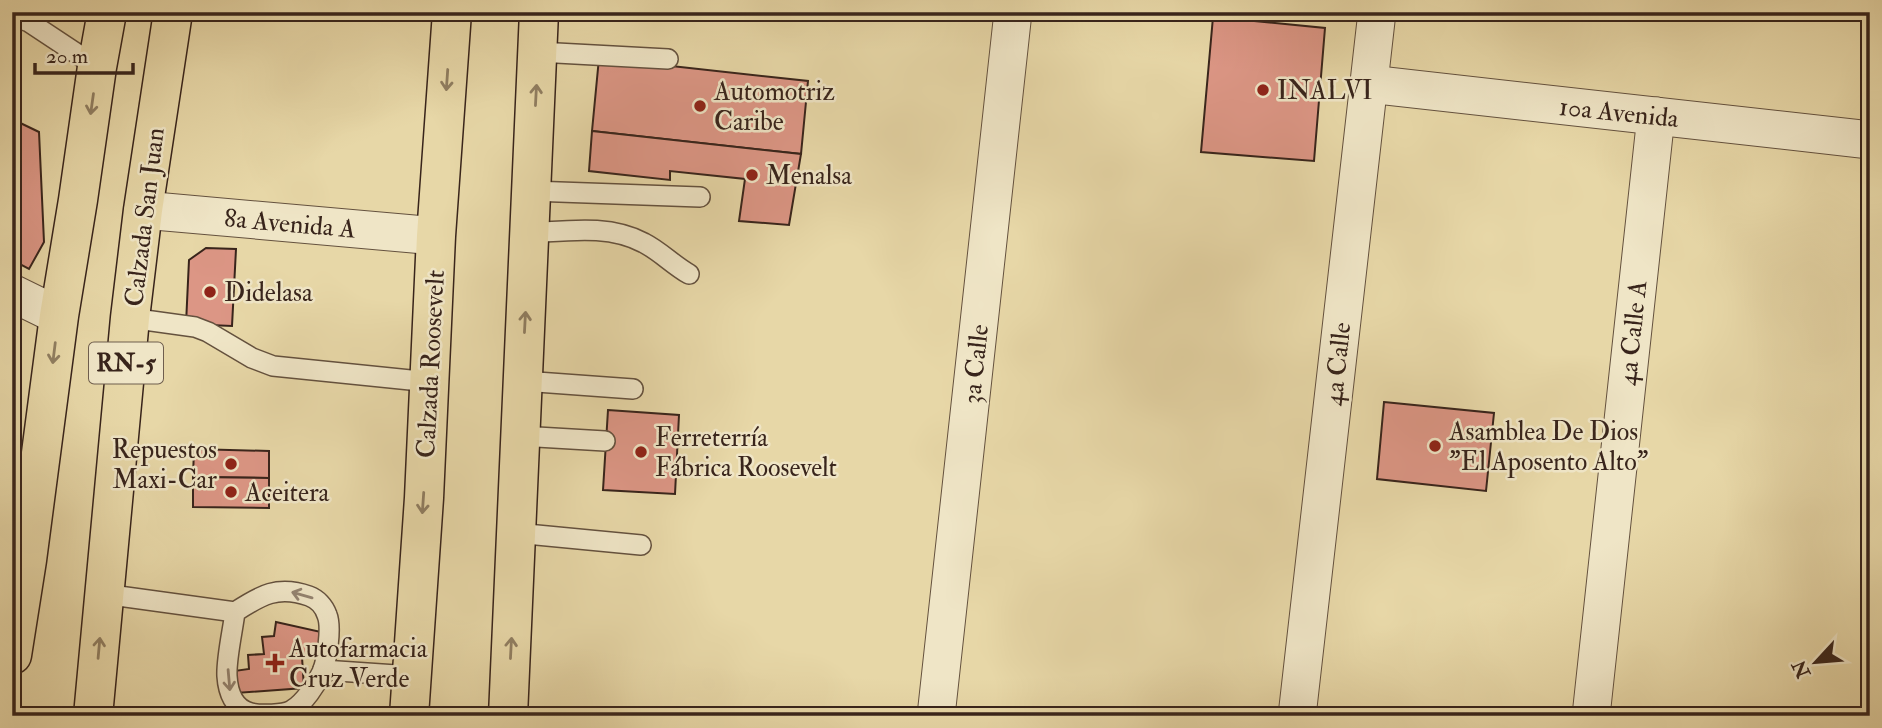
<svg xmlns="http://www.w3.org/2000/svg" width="1882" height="728" viewBox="0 0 1882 728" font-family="'IM FELL Double Pica',serif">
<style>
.building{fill:#dc9685;stroke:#38241b;stroke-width:2}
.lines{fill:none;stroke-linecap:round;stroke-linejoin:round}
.service-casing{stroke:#64513e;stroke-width:22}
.minor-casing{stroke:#64513e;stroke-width:39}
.primary-casing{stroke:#38241b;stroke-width:41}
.trunk-casing{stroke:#38241b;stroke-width:41}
.service{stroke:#efe5c6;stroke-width:19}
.minor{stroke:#efe5c6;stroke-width:37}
.primary{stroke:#e7d7a7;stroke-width:38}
.trunk{stroke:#e7d7a7;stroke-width:38}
.oneway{stroke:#907e61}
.oneway2{stroke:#948470}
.poi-dot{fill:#8f2418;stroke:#efe5c6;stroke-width:2.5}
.labels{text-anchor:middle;stroke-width:5;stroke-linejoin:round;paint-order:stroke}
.shield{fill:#efe5c6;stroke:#6f5e4e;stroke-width:2}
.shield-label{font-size:24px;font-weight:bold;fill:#38241b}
.poi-label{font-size:26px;fill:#38241b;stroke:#efe5c6;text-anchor:start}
.street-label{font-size:26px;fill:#38241b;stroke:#efe5c6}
</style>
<rect width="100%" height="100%" fill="#e7d7a7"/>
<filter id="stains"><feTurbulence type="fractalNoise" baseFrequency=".00286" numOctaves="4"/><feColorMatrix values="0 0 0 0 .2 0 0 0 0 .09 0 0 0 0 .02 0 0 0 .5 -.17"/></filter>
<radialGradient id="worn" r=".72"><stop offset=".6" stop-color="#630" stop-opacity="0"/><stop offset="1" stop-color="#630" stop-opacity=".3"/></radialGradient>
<!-- building -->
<g class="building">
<path d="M1213 17 1325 28 1314 161 1201 152Z"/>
<path d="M599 58 808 81 801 154 592 131Z"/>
<path d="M12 119 39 132 44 242 29 269 12 260Z"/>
<path d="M592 131 801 154 789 225 739 221 745 179 670 171V180L589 171Z"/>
<path d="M206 248 236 249 232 326 186 324 189 260Z"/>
<path d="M12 316 21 321 20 355H12Z"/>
<path d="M12 355H20L19 379 12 378Z"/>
<path d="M12 378 19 379 17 406H12Z"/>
<path d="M1384 402 1494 413 1486 491 1377 479Z"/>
<path d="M12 406H17L12 469Z"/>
<path d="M608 410 679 415 675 494 603 490Z"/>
<path d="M194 449 269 451V478L193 477Z"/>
<path d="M193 477 269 478V508L193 507Z"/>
<path d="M276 622 321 632 322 645H311L312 656 302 657 304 688 236 693 234 671 249 669 248 655 264 654 262 637 274 636Z"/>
</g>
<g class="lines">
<!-- service casing -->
<g class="service-casing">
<g id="service">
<path d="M12 16 29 22 97 67"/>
<path d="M538 52 668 59"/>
<path d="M531 191 700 197"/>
<path d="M529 233C567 231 609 224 644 243 660 251 673 265 689 274"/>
<path d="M130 318 195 327 208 332 252 358 273 366 430 382"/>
<path d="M523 381 633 389"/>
<path d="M520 436 605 441"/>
<path d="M516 533 641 545"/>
<path d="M104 594 235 612C261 595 278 585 309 596 317 599 324 606 327 615 332 627 327 660 322 672 316 685 304 703 292 710 284 715 260 715 251 713 234 709 228 692 227 676 226 659 233 629 235 612"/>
<path d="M323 670 411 676"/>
</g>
</g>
<!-- minor casing -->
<g class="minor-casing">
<g id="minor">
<path d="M1369 84 1870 140"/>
<path d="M143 210 436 236"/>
<path d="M12 293 59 316"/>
<path d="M936 716 1013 12"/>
<path d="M1297 716 1377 12"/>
<path d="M1591 716 1656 116"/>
</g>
</g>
<!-- primary casing -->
<g class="primary-casing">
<g id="primary">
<path d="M12 655 27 560 59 316 78 200 97 67 107 12"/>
<path d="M93 716 130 318 143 210 173 12"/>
</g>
</g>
<!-- trunk casing -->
<g class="trunk-casing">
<g id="trunk">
<path d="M409 716 424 498 436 236 452 12"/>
<path d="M508 716 539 12"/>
</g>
</g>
<!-- service -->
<use href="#service" class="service"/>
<!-- minor -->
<use href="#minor" class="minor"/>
<!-- primary -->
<use href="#primary" class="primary"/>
<!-- trunk -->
<use href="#trunk" class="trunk"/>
</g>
<!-- one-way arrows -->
<defs><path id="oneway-shaft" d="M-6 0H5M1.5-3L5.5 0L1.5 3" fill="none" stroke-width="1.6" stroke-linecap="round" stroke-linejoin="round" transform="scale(1.75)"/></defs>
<g class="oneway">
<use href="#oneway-shaft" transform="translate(447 80) rotate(94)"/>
<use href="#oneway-shaft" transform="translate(536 95) rotate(-87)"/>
<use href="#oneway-shaft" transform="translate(92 104) rotate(98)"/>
<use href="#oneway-shaft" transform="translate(525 322) rotate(-87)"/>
<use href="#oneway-shaft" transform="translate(54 353) rotate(97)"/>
<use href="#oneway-shaft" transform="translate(423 503) rotate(94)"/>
<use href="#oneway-shaft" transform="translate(99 648) rotate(-85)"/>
<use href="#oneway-shaft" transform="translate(511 648) rotate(-87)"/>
</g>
<g class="oneway2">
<use href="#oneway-shaft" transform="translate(302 595) rotate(-164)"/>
<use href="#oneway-shaft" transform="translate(229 680) rotate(85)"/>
</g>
<!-- markers -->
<g class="poi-dot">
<circle cx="1263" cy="90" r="7"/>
<circle cx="700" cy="106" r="7"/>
<circle cx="752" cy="175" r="7"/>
<circle cx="210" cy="292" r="7"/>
<circle cx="1435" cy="446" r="7"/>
<circle cx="641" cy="452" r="7"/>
<circle cx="231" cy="464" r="7"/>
<circle cx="231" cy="492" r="7"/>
<path d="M271.5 652.5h7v7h7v7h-7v7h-7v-7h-7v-7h7z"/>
</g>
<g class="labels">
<!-- shield labels -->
<rect class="shield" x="89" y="342.5" width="74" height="41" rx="5"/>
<g class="shield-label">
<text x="126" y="371">RN-5</text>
</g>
<!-- poi labels -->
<g class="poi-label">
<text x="1277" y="99">INALVI</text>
<text x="714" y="100">Automotriz<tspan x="714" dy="30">Caribe</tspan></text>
<text x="766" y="184">Menalsa</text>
<text x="224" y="301">Didelasa</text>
<text x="1449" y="440">Asamblea De Dios<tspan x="1449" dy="30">"El Aposento Alto"</tspan></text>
<text x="655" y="446">Ferreterría<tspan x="655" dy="30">Fábrica Roosevelt</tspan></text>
<text x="217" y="458" text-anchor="end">Repuestos<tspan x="217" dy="30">Maxi-Car</tspan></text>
<text x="245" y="501">Aceitera</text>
<text x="289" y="657">Autofarmacia<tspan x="289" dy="30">Cruz Verde</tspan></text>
</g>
<!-- street labels -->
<g class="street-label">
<text transform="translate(1619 112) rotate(6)" y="9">10a Avenida</text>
<text transform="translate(144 217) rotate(-83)" y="9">Calzada San Juan</text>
<text transform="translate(290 223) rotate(5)" y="9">8a Avenida A</text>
<text transform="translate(1632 333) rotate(-84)" y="9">4a Calle A</text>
<text transform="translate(430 364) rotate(-87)" y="9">Calzada Roosevelt</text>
<text transform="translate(975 364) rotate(-84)" y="9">3a Calle</text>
<text transform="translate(1337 364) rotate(-84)" y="9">4a Calle</text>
</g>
</g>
<!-- margin -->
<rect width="1882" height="728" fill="none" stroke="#e7d7a7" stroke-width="42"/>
<rect x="14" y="14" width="1854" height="700" fill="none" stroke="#38241b" stroke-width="3.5"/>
<rect x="21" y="21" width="1840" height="686" fill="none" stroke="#38241b" stroke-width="2"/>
<!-- north arrow -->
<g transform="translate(1816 662) rotate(244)" stroke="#efe5c6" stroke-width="5" paint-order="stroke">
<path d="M0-5L12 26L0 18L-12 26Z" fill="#38241b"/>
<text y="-10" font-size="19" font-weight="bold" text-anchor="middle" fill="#38241b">N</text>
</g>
<!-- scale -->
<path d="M35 63v10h98v-10" fill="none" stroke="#38241b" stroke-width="3.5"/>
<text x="46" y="63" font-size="21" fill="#38241b" stroke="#efe5c6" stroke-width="5" paint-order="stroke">20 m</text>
<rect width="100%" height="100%" filter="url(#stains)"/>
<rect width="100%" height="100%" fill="url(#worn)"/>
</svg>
